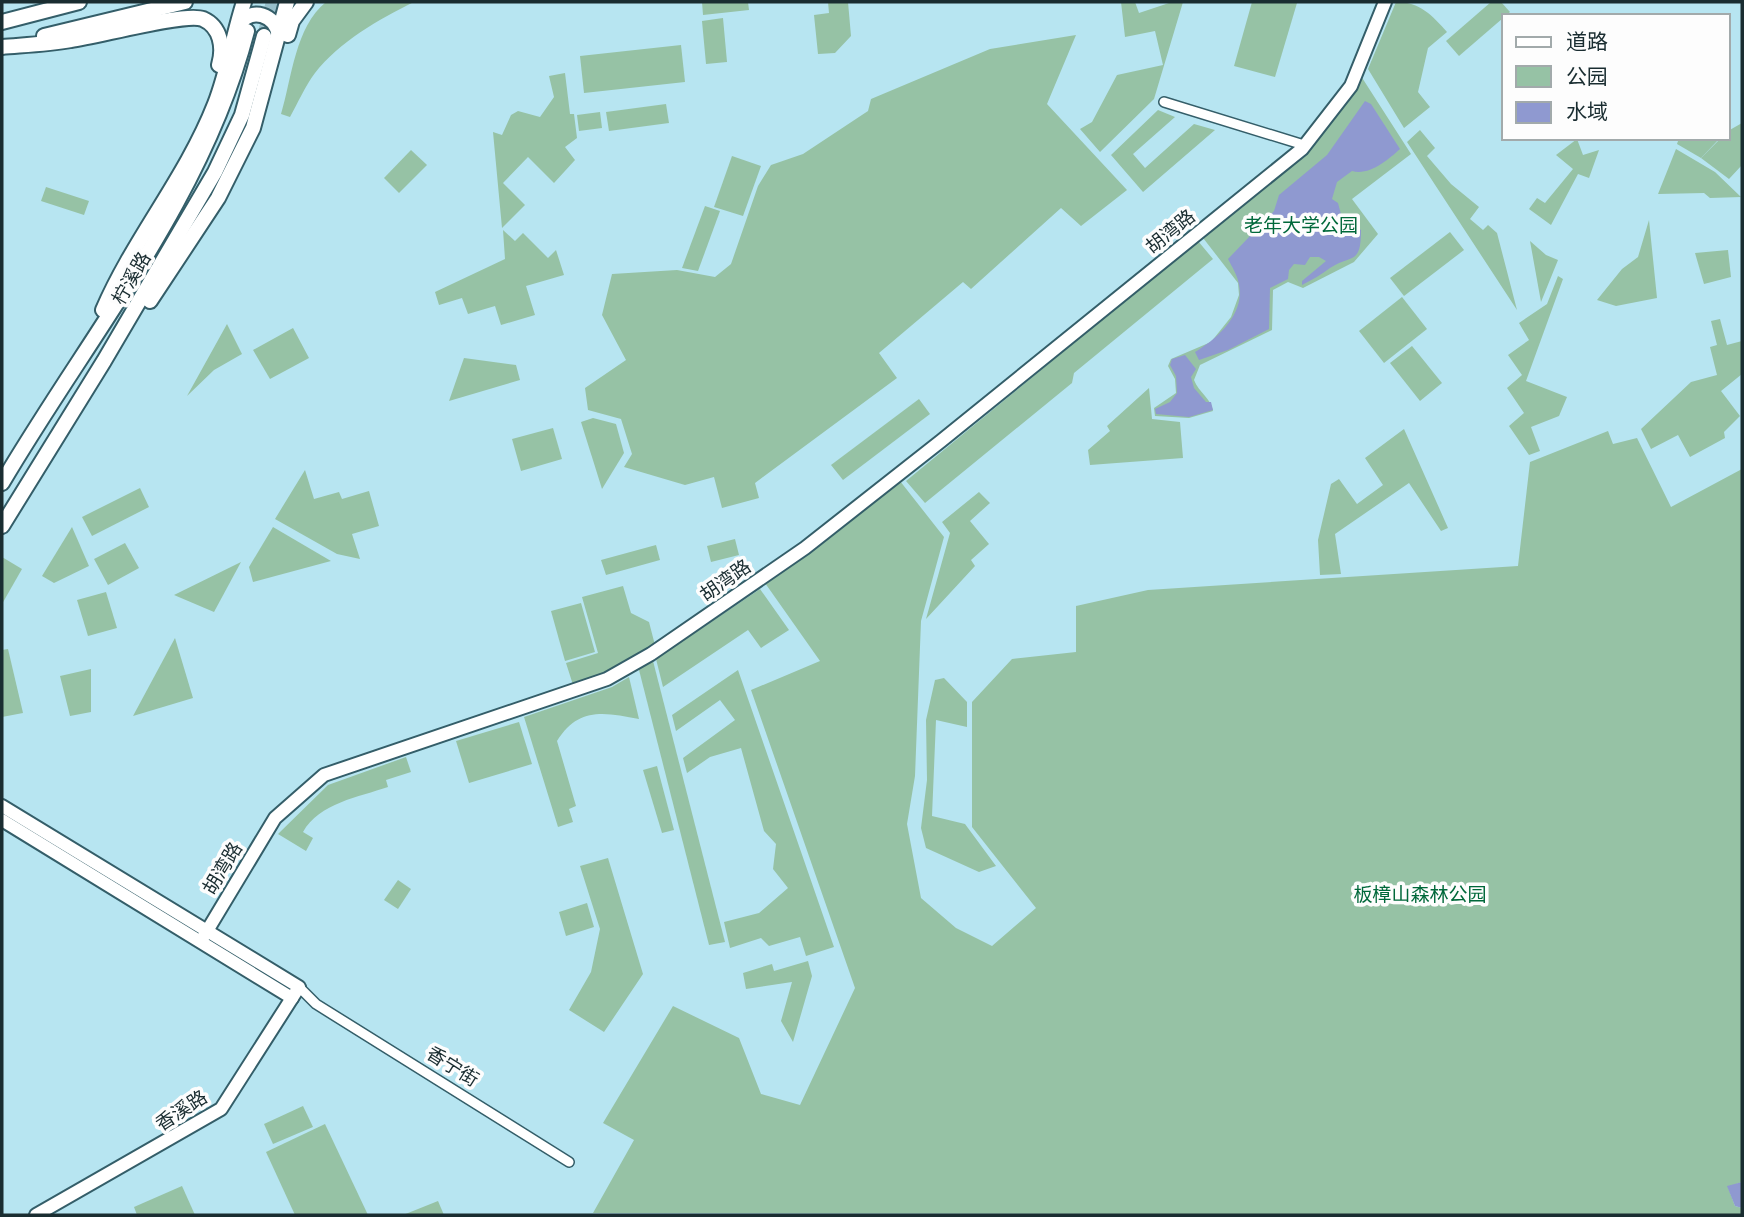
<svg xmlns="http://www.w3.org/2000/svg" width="1744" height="1217" viewBox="0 0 1744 1217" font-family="'Noto Sans','Noto Sans SC',sans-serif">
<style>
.green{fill:#96c2a5}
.water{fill:#8f99d0}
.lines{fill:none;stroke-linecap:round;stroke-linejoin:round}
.primary-tunnel{stroke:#98c0cb;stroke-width:14;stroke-dasharray:14 7;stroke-linecap:butt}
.minor-casing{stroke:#345e69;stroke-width:12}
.tertiary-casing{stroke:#345e69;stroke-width:16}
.primary-casing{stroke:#345e69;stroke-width:18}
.minor{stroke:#fff;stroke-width:9}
.tertiary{stroke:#fff;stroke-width:12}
.primary{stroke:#fff;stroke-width:14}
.labels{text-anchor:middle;stroke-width:7;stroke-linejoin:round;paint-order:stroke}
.park-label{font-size:19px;fill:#00683a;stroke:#fdfdfd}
.street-label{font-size:19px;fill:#1a2d31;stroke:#fdfdfd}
</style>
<rect width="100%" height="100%" fill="#b7e5f1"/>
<!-- green -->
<g class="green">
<path d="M326 2H414C379 19 339 42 315 73 305 86 298 103 290 117L281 114C292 78 295 27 326 2Z"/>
<path d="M702 2H748L749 10 703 15Z"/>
<path d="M828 2H848L851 36 835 53 818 54 814 15 829 13Z"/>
<path d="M1121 2H1135L1139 13 1172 2H1183L1154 99 1100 152 1080 129 1092 122 1117 75 1163 65 1155 31 1125 37Z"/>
<path d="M1252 2 1297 3 1275 77 1234 66Z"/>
<path d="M1396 2C1420 2 1432 15 1447 32L1428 48 1418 92 1430 107 1404 128 1368 69Z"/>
<path d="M1491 2H1501L1510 12 1459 56 1446 41Z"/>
<path d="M723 18 727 62 706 64 702 21Z"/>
<path d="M1076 35 1047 104 1127 190 1081 226 1061 208 971 289 963 282 879 353 897 378 755 483 759 498 722 508 714 477 685 485 624 467 632 454 621 419 588 410 585 388 626 360 602 315 612 274 677 270 715 277 731 264 758 186 771 165 803 154 868 111 871 99 990 49Z"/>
<path d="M681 45 685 82 584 93 580 56Z"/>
<path d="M565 73 570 114H574L577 138 565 147 575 160 554 183 528 157 503 183 525 205 502 228 493 132 502 135 511 115 518 111 540 117 554 97 549 76Z"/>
<path d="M1359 73 1411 154 1352 199 1378 234 1354 262 1303 288 1288 282 1273 290 1272 330 1200 365 1194 380C1199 393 1211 398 1213 411L1189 418 1155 416 1154 408 1176 393 1175 379 1168 366 1171 359 1211 342 1231 317 1239 295 1238 283 1200 234 1302 150Z"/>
<path d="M666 104 669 123 609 131 606 112Z"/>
<path d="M1158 110 1175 117 1133 154 1145 168 1194 124 1215 130 1143 192 1111 155Z"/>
<path d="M600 112 602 128 579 131 577 115Z"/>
<path d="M1742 123V165L1729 179 1701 158 1721 138H1728V131Z"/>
<path d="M1420 130 1435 148 1427 156 1451 184 1479 207 1470 219 1483 230 1488 225 1497 233 1517 310 1407 142Z"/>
<path d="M1679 138H1720L1701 158 1677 144Z"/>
<path d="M1577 139 1583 155 1599 150 1589 178 1578 174 1551 225 1529 209 1537 198 1545 203 1573 169 1556 155Z"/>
<path d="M1676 149 1715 172 1741 197 1710 198 1704 193 1658 194Z"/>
<path d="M411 150 427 165 399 193 384 178Z"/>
<path d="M732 156 761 166 743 216 714 207Z"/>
<path d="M46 187 89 201 84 215 41 201Z"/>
<path d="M705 206 720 211 698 271 682 268Z"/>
<path d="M1649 220 1657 298 1616 306 1597 300 1622 269 1638 257Z"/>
<path d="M503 230 515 241 523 233 548 258 556 250 564 275 526 286 535 315 501 325 495 306 468 314 462 298 439 305 435 292 505 259Z"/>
<path d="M1450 232 1464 250 1404 296 1390 278Z"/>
<path d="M1198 241 1213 259 1074 373 1072 383 925 503 906 481Z"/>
<path d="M1530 241 1546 255 1558 260 1541 302Z"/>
<path d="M1728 250 1731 277 1704 284 1695 253Z"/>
<path d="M1558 276 1563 279 1526 381 1567 397 1559 416 1531 427 1540 451 1529 455 1509 426 1524 413 1507 388 1522 375 1508 355 1529 340 1519 323 1547 304Z"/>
<path d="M1402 297 1427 329 1384 363 1359 331Z"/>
<path d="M1720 319 1727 345 1742 341V374L1721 391 1740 416 1724 432 1725 438 1690 457 1678 435 1651 449 1641 429 1691 382 1717 375 1710 347 1717 345 1711 321Z"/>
<path d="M227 324 242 354 214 370 187 396Z"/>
<path d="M293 328 309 358 270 379 253 350Z"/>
<path d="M1412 346 1442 383 1420 401 1390 363Z"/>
<path d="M464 358 516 365 520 380 449 401Z"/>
<path d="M1149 388 1152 419 1180 422 1183 458 1090 465 1088 450 1110 431 1107 426Z"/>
<path d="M919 399 930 414 843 480 831 465Z"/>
<path d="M593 418 616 424 624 453 602 489 581 422Z"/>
<path d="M553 428 562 459 521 471 512 439Z"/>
<path d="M1404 429 1448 528 1441 531 1409 483 1335 534 1341 574 1320 575 1318 540 1331 484 1339 479 1357 504 1383 485 1365 458Z"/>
<path d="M1608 431 1613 444 1637 438 1671 507 1742 469V1182L1728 1187 1735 1206 1742 1208V1215L593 1213 634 1140 603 1123 673 1006 739 1038 761 1094 800 1105 855 988 751 690 820 661 765 583 900 481 944 537 921 621 915 776 907 824 921 898 956 928 992 946 1036 908 972 827V702L1012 659 1076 652V606L1148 590 1518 566 1530 462Z"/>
<path d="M305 470 314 499 339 492 342 499 369 491 379 526 352 534 360 559 337 554 275 519Z"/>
<path d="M140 488 149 507 92 536 82 517Z"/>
<path d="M979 492 990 503 970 521 989 544 971 560 975 566 926 619 950 533 942 522Z"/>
<path d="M72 527 89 566 54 583 42 576Z"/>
<path d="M273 527 331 561 253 582 249 567Z"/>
<path d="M735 539 739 555 711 562 707 546Z"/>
<path d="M125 543 139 568 108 585 94 559Z"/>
<path d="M656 545 660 560 606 575 601 560Z"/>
<path d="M2 557 22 569 2 604Z"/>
<path d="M241 562 214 612 174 595Z"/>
<path d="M623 586 631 613 649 622 656 649 606 677 574 688 566 663 598 653 582 597Z"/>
<path d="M760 589 789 630 761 648 748 630 663 687 656 659Z"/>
<path d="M106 592 117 628 88 636 77 600Z"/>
<path d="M581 603 595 652 565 661 551 611Z"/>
<path d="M175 638 193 698 133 716Z"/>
<path d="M8 649 23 713 2 717V650Z"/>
<path d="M652 657 725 942 709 945 638 666Z"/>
<path d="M91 669V712L70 716 60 676Z"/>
<path d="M738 670 834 947 806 956 800 937 769 946 761 938 730 948 724 922 759 913 788 888 773 869 776 844 764 831 741 748 710 757 687 773 683 758 735 720 720 700 676 731 672 715Z"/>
<path d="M629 677 639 719C604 712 578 707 557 741L576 806 569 809 573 822 558 827 524 717 612 687Z"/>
<path d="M944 678 967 702V727L936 720 932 816 965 824 996 866 979 872 926 848 921 828 927 780 926 720 935 680Z"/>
<path d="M519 722 532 764 469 783 456 741Z"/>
<path d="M406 757 411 772 386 780 388 787C359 797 319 803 303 832L313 838 306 851 278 834 328 785Z"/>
<path d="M657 766 674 830 662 833 643 770Z"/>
<path d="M608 858 643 974 604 1032 569 1010 591 972 600 929 580 866Z"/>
<path d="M398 880 411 889 398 909 384 900Z"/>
<path d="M587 903 594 927 566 936 559 912Z"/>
<path d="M808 961 812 976 793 1042 781 1021 792 982 746 989 743 973 772 964 774 971Z"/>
<path d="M303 1106 313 1127 273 1144 264 1124Z"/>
<path d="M325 1124 368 1215H295L266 1152Z"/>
<path d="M182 1186 195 1215H137L134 1207Z"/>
<path d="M438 1201 444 1215H403Z"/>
</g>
<!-- water -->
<g class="water">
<path d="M1365 101 1371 104 1400 149C1388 160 1369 176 1352 171L1337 182 1332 199 1338 203 1342 218 1361 230C1361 266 1351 254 1330 268 1322 274 1312 280 1302 285V281L1326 261 1319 257H1310L1305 265 1294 264 1289 270 1288 279 1270 288 1269 329 1228 350 1199 360 1195 352C1217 339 1245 314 1239 285 1238 276 1232 267 1228 259L1274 211 1279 195 1327 155Z"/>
<path d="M1185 355 1196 369 1191 377 1194 388 1206 402H1211L1213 410 1189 417 1156 414 1155 409 1170 402 1177 393 1176 376 1170 365 1172 359Z"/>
<path d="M1742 1182V1208L1735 1206 1727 1186Z"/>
</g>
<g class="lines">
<!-- primary-tunnel -->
<path class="primary-tunnel" d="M264 36 273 2"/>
<!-- minor casing -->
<g class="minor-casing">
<g id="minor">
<path d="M1164 102 1304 145"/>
<path d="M299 987 316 1004 569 1162"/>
</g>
</g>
<!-- tertiary casing -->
<g class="tertiary-casing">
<g id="tertiary">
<path d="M2 806 299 987 221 1109 36 1215"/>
<path d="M2 820 292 998"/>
<path d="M201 941 275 818 324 775 607 679 651 654 805 548 941 441 1302 149 1351 86 1385 2"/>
</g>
</g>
<!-- primary casing -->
<g class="primary-casing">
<g id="primary">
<path d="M2 22 79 2"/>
<path d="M238 25C252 6 275 15 279 35"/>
<path d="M288 35 292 21 306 2"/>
<path d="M44 36 185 2"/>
<path d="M2 47C25 45 48 44 71 40 96 37 185 12 203 19 221 27 224 48 219 65"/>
<path d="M150 301 218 198 253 128 287 2"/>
<path d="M103 310C134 238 186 178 215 104 228 71 233 35 244 2"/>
<path d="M2 483C89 335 203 200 247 31"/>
<path d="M2 526 104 361 215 172 242 115 264 36"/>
</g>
</g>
<!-- minor -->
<use href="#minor" class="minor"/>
<!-- tertiary -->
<use href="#tertiary" class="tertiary"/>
<!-- primary -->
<use href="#primary" class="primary"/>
</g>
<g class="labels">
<!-- park labels -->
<g class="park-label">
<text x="1301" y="232">老年大学公园</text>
<text x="1420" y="901">板樟山森林公园</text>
</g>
<!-- street labels -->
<g class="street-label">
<text transform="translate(1170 231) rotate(-39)" y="7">胡湾路</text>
<text transform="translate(131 278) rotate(-60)" y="7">柠溪路</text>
<text transform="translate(725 580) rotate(-35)" y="7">胡湾路</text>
<text transform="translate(222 868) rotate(-59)" y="7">胡湾路</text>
<text transform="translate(453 1066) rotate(32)" y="7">香宁街</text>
<text transform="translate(181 1110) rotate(-33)" y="7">香溪路</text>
</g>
</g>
<!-- border -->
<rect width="1744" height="1217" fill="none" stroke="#1a2d31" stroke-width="7"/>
<!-- legend -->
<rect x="1502" y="14" width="228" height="126" fill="#fdfdfd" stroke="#a2aaab" stroke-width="2"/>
<rect x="1516" y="37" width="35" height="10" fill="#ffffff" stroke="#a2aaab" stroke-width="2"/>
<text x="1566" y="49" font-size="21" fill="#1a2d31">道路</text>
<rect x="1516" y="66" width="35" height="21" fill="#96c2a5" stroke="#a2aaab" stroke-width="2"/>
<text x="1566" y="84" font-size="21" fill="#1a2d31">公园</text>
<rect x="1516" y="102" width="35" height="21" fill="#8f99d0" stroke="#a2aaab" stroke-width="2"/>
<text x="1566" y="119" font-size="21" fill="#1a2d31">水域</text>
</svg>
